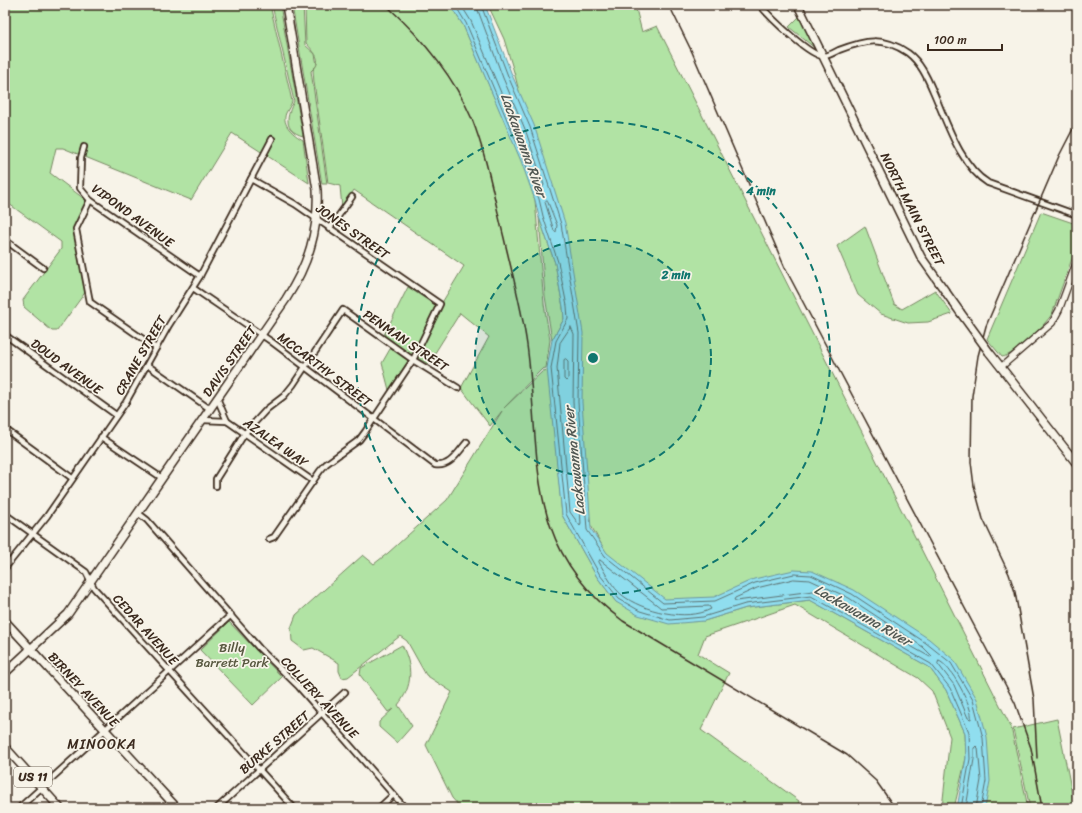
<svg xmlns="http://www.w3.org/2000/svg" width="1082" height="813" viewBox="0 0 1082 813" font-family="Sriracha,sans-serif">
<style>
.green{fill:#b1e3a4;stroke:#768661}
.water{fill:#90deef;stroke:#6e969b}
.lines{fill:none;stroke-linecap:round;stroke-linejoin:round}
.shore{stroke:#5d7272;stroke-width:1}
.stream{stroke:#6e969b;stroke-width:1.5}
.minor-casing{stroke:#3b2a1e;stroke-width:8}
.tertiary-casing{stroke:#3b2a1e;stroke-width:8}
.primary-casing{stroke:#3b2a1e;stroke-width:10}
.minor{stroke:#f7f3e8;stroke-width:4.5}
.tertiary{stroke:#f7f3e8;stroke-width:5.5}
.primary{stroke:#f7f3e8;stroke-width:7}
.rail{stroke:#3b2a1e;stroke-width:1.5}
.primary-bridge-casing{stroke:#3b2a1e;stroke-width:10;stroke-linecap:butt}
.primary-bridge{stroke:#f7f3e8;stroke-width:7}
.ring{fill:none;stroke:#0f766e;stroke-width:2;stroke-dasharray:7 5}
.labels{text-anchor:middle;stroke-width:3.5;stroke-linejoin:round;paint-order:stroke}
.shield{fill:#f7f3e8;stroke:#73665b;stroke-width:1}
.shield-label{font-size:12px;font-weight:bold;fill:#3b2a1e}
.street-label{font-size:13px;fill:#3b2a1e;stroke:#f7f3e8}
.park-label{font-size:13px;fill:#585840;stroke:#f7f3e8}
.water-label{font-size:14px;font-style:italic;fill:#505752;stroke:#f7f3e8}
.neighbourhood-label{font-size:14px;letter-spacing:1px;fill:#3b2a1e;stroke:#f7f3e8}
.centre{fill:#0f766e;stroke:#f7f3e8;stroke-width:2}
.ring-label{font-size:12px;text-anchor:middle;font-weight:bold;fill:#0f766e;stroke:#f7f3e8;stroke-width:3.5;stroke-linejoin:round;paint-order:stroke}
</style>
<rect width="100%" height="100%" fill="#f7f3e8"/>
<filter id="ink" filterUnits="userSpaceOnUse"><feTurbulence type="fractalNoise" baseFrequency=".025" numOctaves="2"/><feDisplacementMap in="SourceGraphic" scale="8" xChannelSelector="R" yChannelSelector="G"/><feConvolveMatrix kernelMatrix="1 2 1 2 8 2 1 2 1" color-interpolation-filters="sRGB"/></filter>
<g filter="url(#ink)">
<!-- green -->
<g class="green">
<path d="M5 5H270L292 101C291 105 288 109 286 113 281 125 294 135 303 140L309 183 232 133 191 200 63 148H56L50 173 83 198 89 205 79 230 89 287 57 331H52L24 307 23 300 61 249V242L5 201Z"/>
<path d="M272 5H280L303 136C282 130 287 116 294 101Z"/>
<path d="M292 5H303L305 45 315 54 317 65 311 71 327 184H322Z"/>
<path d="M305 5H450L463 25 524 167 535 200 544 304 550 340 546 368 542 369 504 408 543 371 549 370 562 515 597 577 616 602 704 621 746 608 810 600 929 667 946 690 965 733 966 758 954 808H942L950 737 932 691 918 678 795 605 705 636 698 654 729 673 701 730 799 801 797 808H461L452 798 426 745 452 692 426 675 407 641 400 636 348 677 342 678 339 671V663L313 648 304 650 292 641 291 628 296 615 363 555 374 564 388 553 447 500 502 411 490 426 461 388 489 337 460 313 428 364 412 355 389 390 382 363 394 342 384 335 408 287 441 309 443 301 464 266 354 190 342 208 340 186 328 183 314 82 313 70C323 60 314 52 306 43Z"/>
<path d="M488 5H635L642 32 657 26 1011 727 1028 808H981L959 694 886 620 839 583 789 580 712 602 662 603 608 556 590 524 577 385 541 175 514 72 504 39Z"/>
<path d="M800 16 816 49 789 27Z"/>
<path d="M1041 212 1076 224 1077 245 1052 314C1045 325 1014 356 1002 357L987 339Z"/>
<path d="M539 217 555 263 563 307 564 319 552 340 545 296Z"/>
<path d="M865 226 894 304 902 309 935 290 952 314 928 322 908 323 881 314 858 295 837 246Z"/>
<path d="M229 622 282 677 253 705 200 650Z"/>
<path d="M402 645C413 667 413 686 398 705L412 726 397 743 379 727V722L393 709 388 712 360 675 361 668Z"/>
<path d="M1057 719 1075 808H1030L1013 729Z"/>
</g>
<!-- water -->
<path class="water" d="M450 5H485L512 75 534 125 565 223 583 333 582 402 591 529 607 553 665 599 714 597 754 579 794 570 812 571 854 590 929 639 954 660 977 699 987 737 990 781 985 808H957L966 758 965 733 946 690 929 667 810 600 746 608 704 621 669 624 638 615 616 602 597 577 562 515 547 368 552 340 564 319 563 307 555 263 539 217 535 200 521 161 463 25Z"/>
<g class="lines">
<!-- shore -->
<g class="shore">
<path d="M455 5 466 23 524 160 539 199 543 216 558 262 567 306 568 319 556 341 551 368 566 514 600 575 619 599 640 611 670 620 703 617 745 604 811 596 931 664 950 688 969 732 970 759 961 808"/>
<path d="M461 5 471 21 540 186 542 188 544 185 525 129 503 78 476 5"/>
<path d="M481 5 508 76 530 127 561 224 579 333 578 402 587 530 605 556 663 603 715 601 755 583 794 574 811 575 852 594 926 643 951 663 973 700 983 738 986 781 981 808"/>
<path d="M547 200 557 225 556 232 554 231 545 202Z"/>
<path d="M571 327 574 334 573 402 581 524 580 526 570 512 557 368 560 343Z"/>
<path d="M566 359 568 361V379L566 381 564 379V360Z"/>
<path d="M600 560 661 608 709 606 711 609C687 622 642 611 622 595 613 588 605 573 599 562Z"/>
<path d="M794 579 810 580 849 598 923 647 932 656 930 657 813 591 736 601 734 600 735 598 757 588Z"/>
<path d="M939 661C950 664 974 708 971 719L968 718 954 685 938 664Z"/>
<path d="M966 808 974 759V748L976 746 978 748 981 780 976 808"/>
</g>
<!-- stream -->
<path class="stream" d="M1074 5H1077"/>
<!-- minor casing -->
<g class="minor-casing">
<g id="minor">
<path d="M760 5C769 16 812 59 825 56 830 55 835 52 839 50 865 40 883 36 908 53 920 62 927 77 933 91 946 120 960 166 988 183L1077 215"/>
<path d="M84 147 81 158 80 188 90 200 200 276"/>
<path d="M251 179 295 204 440 304 413 360 365 432 359 440 326 464 320 471 274 537 269 539"/>
<path d="M90 200 76 229 90 302 156 348"/>
<path d="M329 229 352 197"/>
<path d="M5 240 43 268"/>
<path d="M193 288 272 342 435 465C450 468 458 452 467 442"/>
<path d="M5 335 116 415"/>
<path d="M147 365 210 409"/>
<path d="M217 398 227 421"/>
<path d="M202 420 227 421 313 481"/>
<path d="M5 429 72 478"/>
<path d="M101 437 162 478"/>
<path d="M216 486V479L245 433 267 409 284 396 293 385 343 310 413 360 458 388"/>
<path d="M138 513 147 520 259 648 299 687 405 808"/>
<path d="M5 514 86 572 94 588 294 808"/>
<path d="M5 568 47 516 126 402 169 325 200 276 272 139"/>
<path d="M19 808 231 615"/>
<path d="M217 808 345 692"/>
<path d="M379 808 393 795"/>
</g>
</g>
<!-- tertiary casing -->
<g class="tertiary-casing">
<path id="tertiary" d="M1001 367 1052 323 1059 310 1077 261"/>
</g>
<!-- primary casing -->
<g class="primary-casing">
<g id="primary">
<path d="M798 5 921 257 960 312"/>
<path d="M989 352 1077 464"/>
<path d="M5 621 177 808"/>
<path d="M5 673 68 614 286 299C308 265 319 231 317 190L286 5"/>
<path d="M5 747 60 808"/>
</g>
</g>
<!-- minor -->
<use href="#minor" class="minor"/>
<!-- tertiary -->
<use href="#tertiary" class="tertiary"/>
<!-- primary -->
<use href="#primary" class="primary"/>
<!-- rail -->
<g class="rail">
<path d="M386 5C421 37 453 75 472 119 487 157 494 198 504 238 512 273 522 309 527 345 542 454 521 547 623 621L847 755 876 781 895 808"/>
<path d="M669 5 692 52 785 268 1015 703 1031 748 1042 808"/>
<path d="M1037 758 1034 699 1015 592 1009 574 983 519 974 486 971 462 972 396 978 356 986 326 1059 156 1077 121"/>
</g>
<!-- primary-bridge casing -->
<g class="primary-bridge-casing">
<path id="primary-bridge" d="M960 312 989 352"/>
</g>
<!-- primary-bridge -->
<use href="#primary-bridge" class="primary-bridge"/>
</g>
</g>
<!-- distance rings -->
<circle cx="593" cy="358" r="118" fill="#0f766e" fill-opacity=".12"/>
<g class="ring">
<circle cx="593" cy="358" r="118"/>
<circle cx="593" cy="358" r="237"/>
</g>
<g class="labels">
<!-- shield labels -->
<rect class="shield" x="14" y="767" width="38" height="20" rx="3"/>
<g class="shield-label">
<text x="33" y="781">US 11</text>
</g>
<!-- street labels -->
<g class="street-label">
<text transform="translate(913 209) rotate(63)" y="5">NORTH MAIN STREET</text>
<text transform="translate(133 215) rotate(36)" y="5">VIPOND AVENUE</text>
<text transform="translate(353 231) rotate(35)" y="5">JONES STREET</text>
<text transform="translate(406 340) rotate(34)" y="5">PENMAN STREET</text>
<text transform="translate(140 355) rotate(-60)" y="5">CRANE STREET</text>
<text transform="translate(229 361) rotate(-55)" y="5">DAVIS STREET</text>
<text transform="translate(67 366) rotate(36)" y="5">DOUD AVENUE</text>
<text transform="translate(325 369) rotate(37)" y="5">MCCARTHY STREET</text>
<text transform="translate(276 442) rotate(35)" y="5">AZALEA WAY</text>
<text transform="translate(146 629) rotate(48)" y="5">CEDAR AVENUE</text>
<text transform="translate(84 689) rotate(47)" y="5">BIRNEY AVENUE</text>
<text transform="translate(320 697) rotate(47)" y="5">COLLIERY AVENUE</text>
<text transform="translate(274 742) rotate(-41)" y="5">BURKE STREET</text>
</g>
<!-- park labels -->
<g class="park-label">
<text x="232" y="652">Billy<tspan x="232" dy="15">Barrett Park</tspan></text>
</g>
<!-- water labels -->
<g class="water-label">
<text transform="translate(524 145) rotate(70)" y="5">Lackawanna River</text>
<text transform="translate(574 461) rotate(-96)" y="5">Lackawanna River</text>
<text transform="translate(863 615) rotate(30)" y="5">Lackawanna River</text>
</g>
<!-- neighbourhood labels -->
<g class="neighbourhood-label">
<text x="102" y="749">MINOOKA</text>
</g>
</g>
<circle cx="593" cy="358" r="6" class="centre"/>
<g class="ring-label">
<text x="761" y="195">4 min</text>
<text x="676" y="279">2 min</text>
</g>
<!-- margin -->
<rect width="1082" height="813" fill="none" stroke="#f7f3e8" stroke-width="20"/>
<rect x="10" y="10" width="1062" height="793" fill="none" stroke="#3b2a1e" stroke-width="1.5" filter="url(#ink)"/>
<!-- scale -->
<path d="M928 44v6h74v-6" fill="none" stroke="#3b2a1e" stroke-width="2"/>
<text x="934" y="44" font-size="12" fill="#3b2a1e" stroke="#f7f3e8" stroke-width="3" paint-order="stroke">100 m</text>
</svg>
